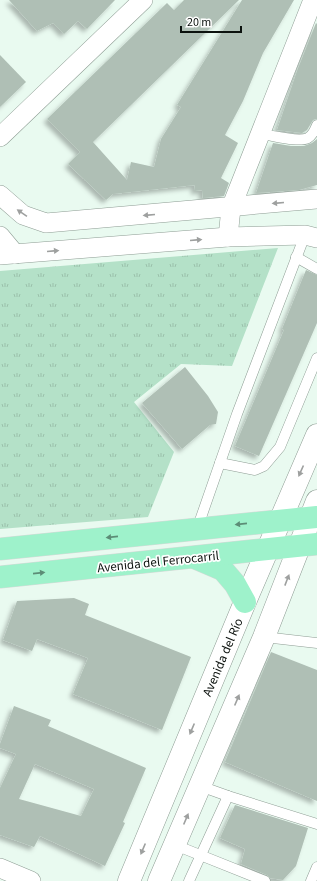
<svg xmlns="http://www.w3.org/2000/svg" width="317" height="881" viewBox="0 0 317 881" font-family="'Source Sans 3',sans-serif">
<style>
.grass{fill:url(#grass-tufts)}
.building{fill:#afbfb5;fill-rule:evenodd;filter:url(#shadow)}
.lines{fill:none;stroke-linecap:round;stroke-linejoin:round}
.lane-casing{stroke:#8e9d94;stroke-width:11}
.street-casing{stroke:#8e9d94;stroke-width:20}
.secondary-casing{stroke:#8e9d94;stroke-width:23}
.primary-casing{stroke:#d8d9d8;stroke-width:23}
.lane{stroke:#fff;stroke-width:10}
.street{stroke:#fff;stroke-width:19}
.secondary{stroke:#fff;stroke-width:22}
.primary{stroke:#9ef2cb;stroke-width:22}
.oneway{fill:#9ea09f}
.oneway2{fill:#5c8d76}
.labels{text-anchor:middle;stroke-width:3.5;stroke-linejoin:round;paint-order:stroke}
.street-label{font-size:13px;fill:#0c120e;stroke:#fff}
</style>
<defs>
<pattern id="grass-tufts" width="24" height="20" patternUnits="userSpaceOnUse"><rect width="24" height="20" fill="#b4e1c8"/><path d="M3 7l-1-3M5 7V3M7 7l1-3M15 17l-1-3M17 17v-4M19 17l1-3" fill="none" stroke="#9ac0ab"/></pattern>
<filter id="shadow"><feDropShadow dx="-3.5" dy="3.5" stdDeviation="2" flood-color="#0004"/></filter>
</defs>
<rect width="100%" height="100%" fill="#e9faf0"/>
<!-- grass -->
<path class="grass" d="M278 248 232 366 181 364 134 402 174 452 148 517 0 529V271Z"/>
<!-- building -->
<g class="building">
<path d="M9 0H115L87 29 78 21 64 34 53 23 37 31Z"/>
<path d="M184 0H239L93 142 127 180 131 162 154 167 161 139 181 107 177 105 242 0H294L263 53 243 101 225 135 238 143 221 178 229 183 224 196 203 198 202 190 194 191 195 185 113 194 106 200 68 164 80 152 47 119 167 3 174 10Z"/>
<path d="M316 23 317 24V119L313 120 307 130 302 133 277 130 297 71Z"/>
<path d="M0 55 26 82 0 107Z"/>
<path d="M317 139V185L299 190 256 193 273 143 291 146H304L312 143Z"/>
<path d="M306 270 317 275V323L259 456 235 446 284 330 282 329Z"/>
<path d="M185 367 208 396 218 412 216 424 210 425 182 449 142 403Z"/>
<path d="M74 598 89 604 85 615 191 657 162 730 73 694 88 658 37 639 32 651 3 640 17 601Z"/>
<path d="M271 652 317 670V801L225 762Z"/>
<path d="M14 706 51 720 48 726 146 768 123 822 125 823 105 866 40 836 34 847 0 835V788L16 754 0 748V744ZM35 764 94 789 81 816 19 799Z"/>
<path d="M235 805 308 828 296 866 283 880 270 878 267 875 241 864 245 849 220 838Z"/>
</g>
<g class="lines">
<!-- lane casing -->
<g class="lane-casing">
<g id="lane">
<path d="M260 134C272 135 298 143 308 138 313 135 315 130 317 125"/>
<path d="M296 257 317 269"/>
<path d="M220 463 255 470 264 466 280 447 317 358"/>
<path d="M197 529 237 414 305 235"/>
<path d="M264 637 317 643"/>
<path d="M228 796 317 824"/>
<path d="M175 845 265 881"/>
<path d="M189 881 228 796 200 786"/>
<path d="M311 881 317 867"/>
</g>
</g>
<!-- street casing -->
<g class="street-casing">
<g id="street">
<path d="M0 137 143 0"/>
<path d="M0 195 23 215 46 223 317 199"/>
<path d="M0 236 15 254"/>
<path d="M228 237 231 208 313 0"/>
<path d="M0 255 228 237 305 235 317 238"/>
<path d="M0 868 31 881"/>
</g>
</g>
<!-- secondary casing -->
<g class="secondary-casing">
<g id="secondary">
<path d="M129 881 245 602 317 435"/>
<path d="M159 881 264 637 317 501"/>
</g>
</g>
<!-- primary casing -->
<g class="primary-casing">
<g id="primary">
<path d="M0 549 317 517"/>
<path d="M195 558 223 570 235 584 245 602"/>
<path d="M0 577 317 544"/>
</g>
</g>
<!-- lane -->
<use href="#lane" class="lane"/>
<!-- street -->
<use href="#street" class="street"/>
<!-- secondary -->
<use href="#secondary" class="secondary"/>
<!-- primary -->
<use href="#primary" class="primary"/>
</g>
<!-- one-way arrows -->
<defs><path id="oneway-solid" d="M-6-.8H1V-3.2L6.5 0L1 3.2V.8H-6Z"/></defs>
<g class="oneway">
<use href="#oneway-solid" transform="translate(278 203) rotate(175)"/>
<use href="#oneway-solid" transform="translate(22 213) rotate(-146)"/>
<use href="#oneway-solid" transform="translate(149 215) rotate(175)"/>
<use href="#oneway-solid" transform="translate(196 240) rotate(-5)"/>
<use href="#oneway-solid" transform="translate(53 251) rotate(-5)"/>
<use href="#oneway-solid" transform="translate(301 471) rotate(114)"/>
<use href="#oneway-solid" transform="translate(287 580) rotate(-69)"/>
<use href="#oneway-solid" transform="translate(237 700) rotate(-67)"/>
<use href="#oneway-solid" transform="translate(192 729) rotate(113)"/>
<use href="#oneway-solid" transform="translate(186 819) rotate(-67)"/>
<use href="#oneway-solid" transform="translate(143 849) rotate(113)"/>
</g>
<g class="oneway2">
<use href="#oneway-solid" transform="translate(241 524) rotate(174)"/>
<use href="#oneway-solid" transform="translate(112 537) rotate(174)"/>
<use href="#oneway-solid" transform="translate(39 573) rotate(-6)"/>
</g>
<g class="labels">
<!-- street labels -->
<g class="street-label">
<text transform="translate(158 561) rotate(-6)" y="5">Avenida del Ferrocarril</text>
<text transform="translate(222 657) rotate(-67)" y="5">Avenida del Río</text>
</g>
</g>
<!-- scale -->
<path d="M181 26v6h60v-6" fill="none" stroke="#0c120e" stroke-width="2"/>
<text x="187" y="26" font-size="12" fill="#0c120e" stroke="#ffffff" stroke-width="3" paint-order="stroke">20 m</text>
</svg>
